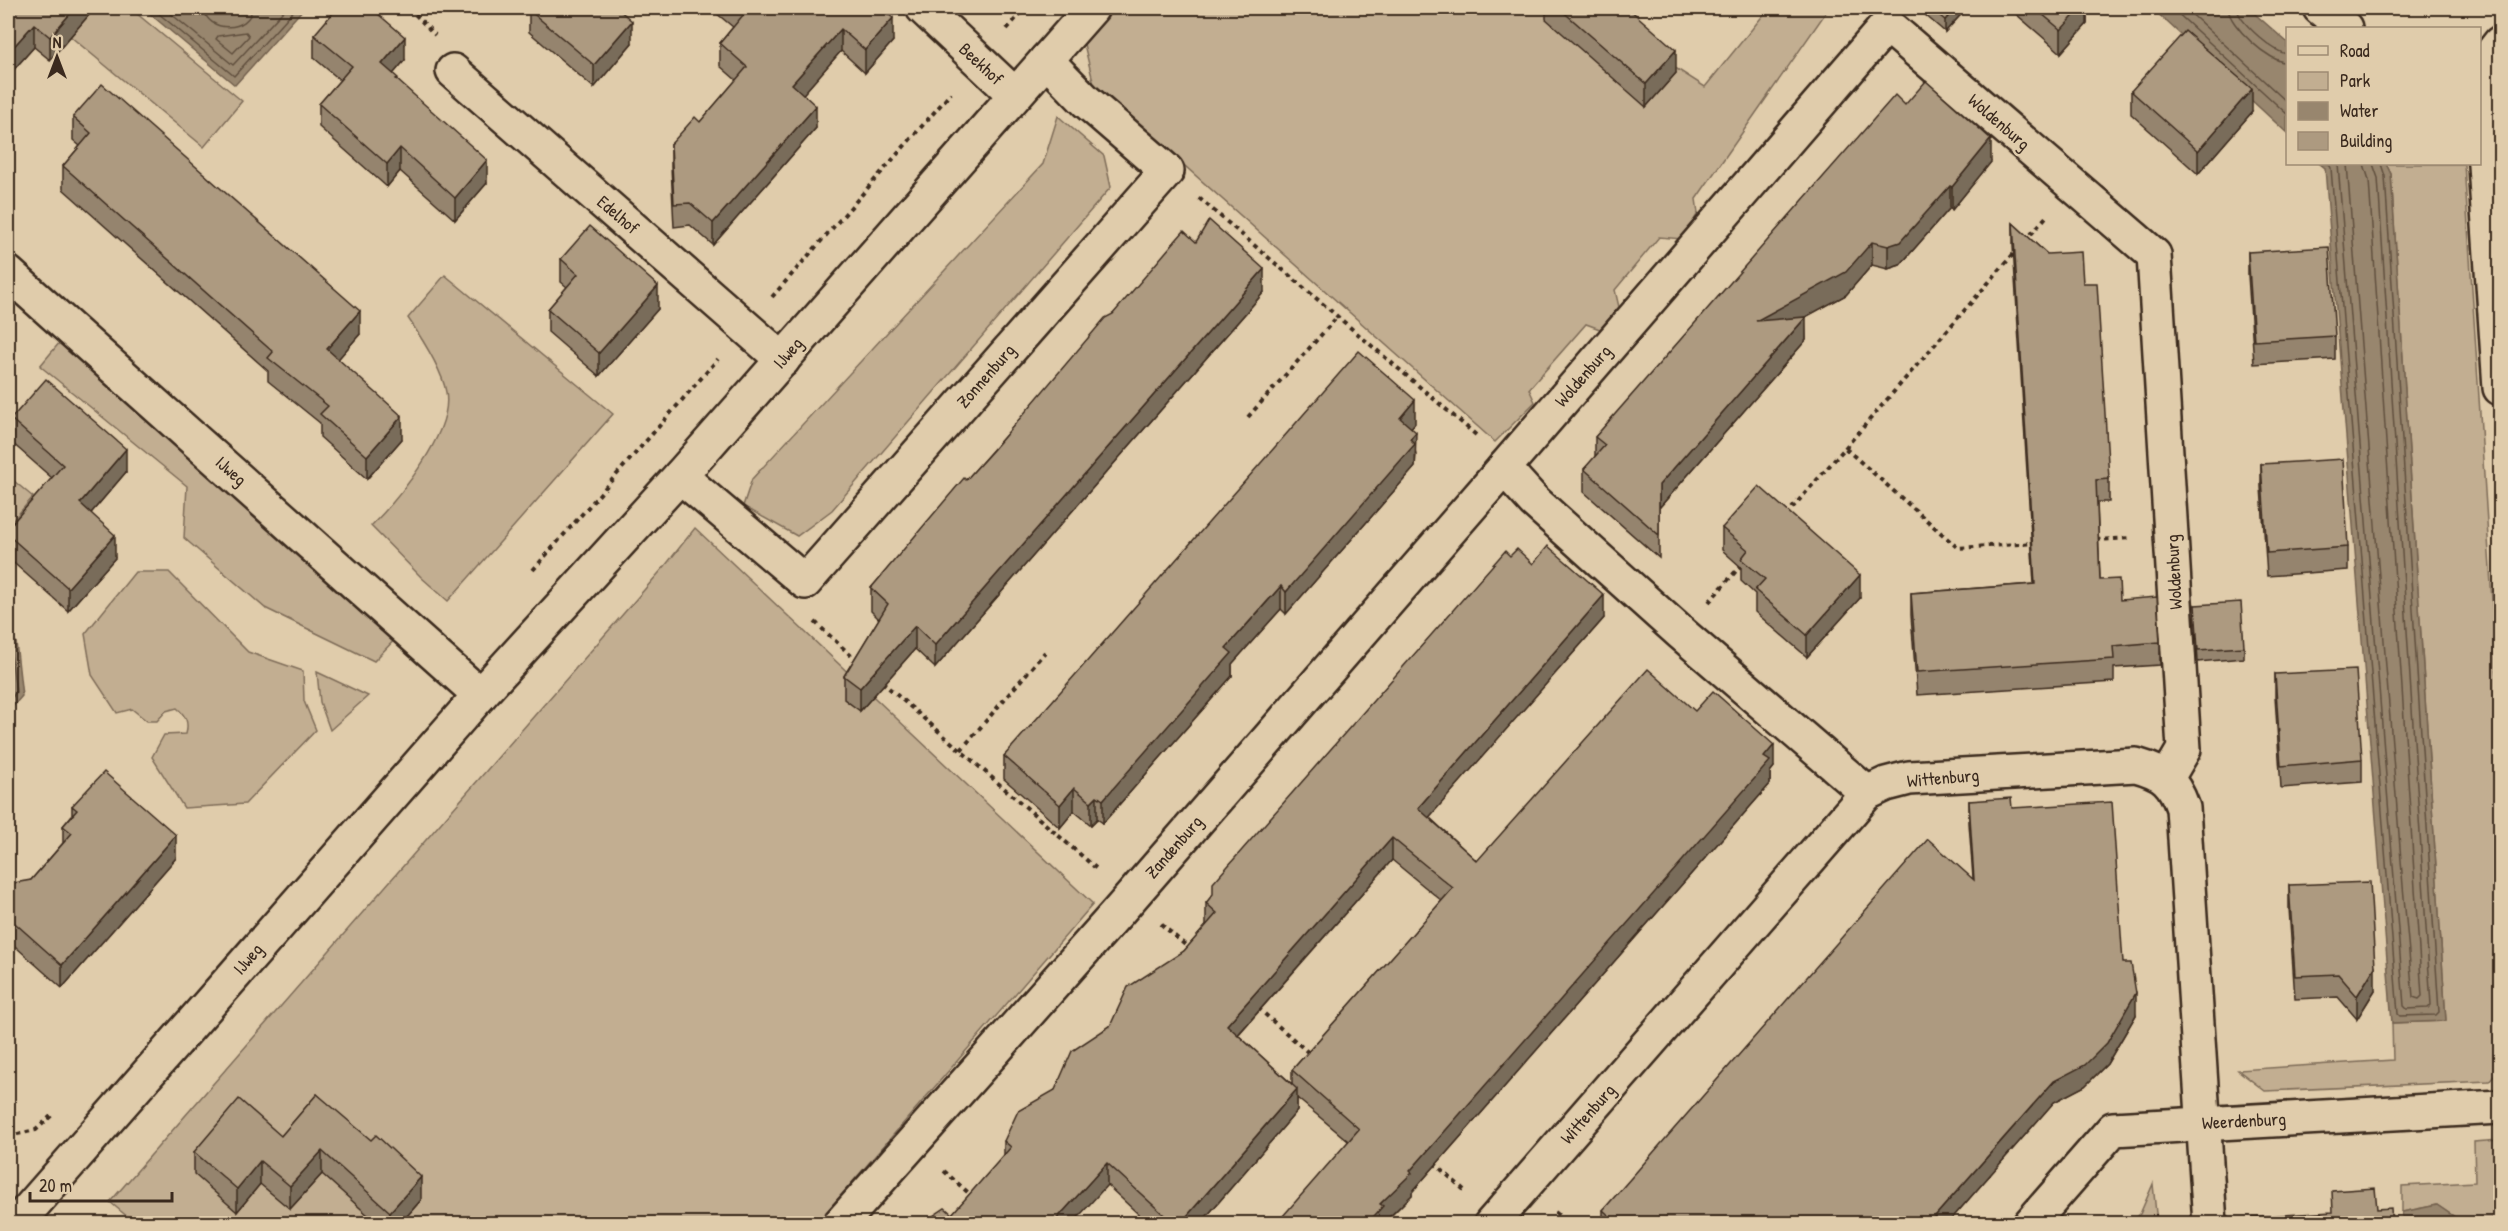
<svg xmlns="http://www.w3.org/2000/svg" width="2508" height="1231" viewBox="0 0 2508 1231" font-family="'Patrick Hand',sans-serif">
<style>
.green{fill:#c2ae91;stroke:#7e6c58;stroke-width:1.5}
.water{fill:#98866e;stroke:#73614e;stroke-width:1.5}
.lines{fill:none;stroke-linecap:round;stroke-linejoin:round}
.shore{stroke:#604f3e;stroke-width:1.5}
.minor-casing{stroke:#3b2a1e;stroke-width:38}
.path{stroke:#3b2a1e;stroke-width:4;stroke-dasharray:4.5 4.5;stroke-linecap:butt}
.minor{stroke:#e0ccab;stroke-width:33}
.wall{fill:#95846e;stroke:#3b2a1e;stroke-width:1.5;fill-rule:evenodd}
.shaded-wall{fill:#796c5a;stroke:#3b2a1e;stroke-width:1.5}
.building{fill:#ad9a80;stroke:#3b2a1e;stroke-width:1.5}
.labels{text-anchor:middle;stroke-width:5;stroke-linejoin:round;paint-order:stroke}
.street-label{font-size:18px;fill:#3b2a1e;stroke:#e0ccab}
</style>
<rect width="100%" height="100%" fill="#e0ccab"/>
<filter id="ink" filterUnits="userSpaceOnUse"><feTurbulence type="fractalNoise" baseFrequency=".0167" numOctaves="2"/><feDisplacementMap in="SourceGraphic" scale="12" xChannelSelector="R" yChannelSelector="G"/><feConvolveMatrix kernelMatrix="1 2 1 2 8 2 1 2 1" color-interpolation-filters="sRGB"/></filter>
<g filter="url(#ink)">
<!-- green -->
<g class="green">
<path d="M36 8H130L242 101 204 147Z"/>
<path d="M1112 8H1582L1705 87 1769 8H1829L1696 199 1698 213 1683 239 1659 237 1615 290 1619 307 1600 329 1586 324 1529 389 1535 402 1495 442 1094 85 1083 40Z"/>
<path d="M1058 116 1104 156 1111 187 832 510 797 536 743 506 752 479 1043 164Z"/>
<path d="M2386 164H2464L2500 725V1068L2489 1081 2265 1091 2238 1070 2393 1060 2392 1023 2446 1021 2391 174Z"/>
<path d="M445 275 613 414 448 601 422 578 371 526C398 499 454 432 446 392 442 370 421 337 408 318Z"/>
<path d="M65 336 401 633 374 661 265 608 184 538 187 486 40 366Z"/>
<path d="M8 476 33 497 8 526Z"/>
<path d="M695 528 1093 904 817 1223 136 1224 110 1202 665 566Z"/>
<path d="M135 572H169L248 652 303 671 304 701 316 730 245 804 184 808 152 757 164 735 186 734C189 722 186 716 177 708L166 711 157 721H147L132 709 117 713 92 675 85 634Z"/>
<path d="M317 672 368 696 330 730 320 702Z"/>
<path d="M2499 1140 2500 1223H2457L2456 1218 2437 1205 2402 1212V1186L2475 1182 2474 1142Z"/>
<path d="M2153 1184 2157 1223H2131L2140 1214Z"/>
</g>
<!-- water -->
<g class="water">
<path d="M143 8H215L222 13 255 8H304L235 85Z"/>
<path d="M2152 8H2248L2287 42V133Z"/>
<path d="M2320 164H2386L2391 174 2446 1021 2392 1023 2325 168Z"/>
<path d="M8 635 16 642 22 696 8 712Z"/>
<path d="M2437 1205 2456 1218 2457 1223H2403L2402 1212Z"/>
</g>
<g class="lines">
<!-- shore -->
<g class="shore">
<path d="M152 8 234 76 296 8"/>
<path d="M164 8 233 65 286 8"/>
<path d="M204 8C206 34 251 32 252 8"/>
<path d="M2172 8 2288 115"/>
<path d="M2185 8 2288 103"/>
<path d="M2228 8C2229 26 2269 62 2288 63"/>
<path d="M2237 8C2238 21 2274 53 2288 54"/>
<path d="M246 32 249 36 233 53 216 39 218 36Z"/>
<path d="M2329 164 2331 168 2398 1014 2400 1016 2436 1015 2439 1012 2385 176 2381 164"/>
<path d="M2338 164 2404 1006 2407 1009 2428 1008 2431 1005 2378 178 2373 164"/>
<path d="M2347 164 2403 886 2413 997 2419 999 2422 996 2369 180 2364 164"/>
<path d="M8 643 10 646 16 692 8 703"/>
</g>
<!-- minor casing -->
<g class="minor-casing">
<g id="minor">
<path d="M923 8 1014 94"/>
<path d="M2320 8 2345 28"/>
<path d="M453 71 783 360"/>
<path d="M2480 89 2482 66 2500 43"/>
<path d="M2480 91 2500 388"/>
<path d="M8 273 480 695"/>
<path d="M680 476 805 582 1167 171 1086 101 1046 60"/>
<path d="M1867 793 1681 633 1534 501 1504 468 1887 25 2154 255 2184 749 2167 778"/>
<path d="M16 1224 480 695 680 476 1092 8"/>
<path d="M840 1224 1118 912 1504 468"/>
<path d="M1491 1224 1867 793 1886 784 1909 778 2136 765C2164 773 2173 780 2183 808L2210 1224"/>
<path d="M2030 1224 2113 1129 2500 1107"/>
</g>
</g>
<!-- path -->
<g class="path">
<path d="M409 8 435 35"/>
<path d="M1007 29 1025 8"/>
<path d="M1199 198 1476 435"/>
<path d="M2025 241 2046 217"/>
<path d="M772 297 951 93"/>
<path d="M1248 417 1338 316"/>
<path d="M1845 448 2016 251"/>
<path d="M1786 515 1845 448 1958 548 2034 543"/>
<path d="M2096 540 2130 538"/>
<path d="M533 570 718 359"/>
<path d="M1709 602 1743 563"/>
<path d="M815 622 858 662"/>
<path d="M882 682 1098 870"/>
<path d="M961 750 1045 652"/>
<path d="M1161 924 1191 950"/>
<path d="M1258 1008 1311 1055"/>
<path d="M8 1136 36 1130 53 1114"/>
<path d="M1434 1163 1464 1190"/>
<path d="M944 1171 972 1196"/>
<path d="M1555 1212 1569 1224"/>
</g>
<!-- minor -->
<use href="#minor" class="minor"/>
</g>
<!-- wall -->
<g class="wall">
<path d="M8 8H95L50 60 34 47 8 76Z"/>
<path d="M710 8H880L893 41 865 73 841 51 803 94 816 128 713 245 690 225 674 227 671 167V144L700 122 736 80 720 66V43L733 27Z"/>
<path d="M1546 8H1628L1676 73 1646 107 1546 19Z"/>
<path d="M1917 8H1967L1945 32Z"/>
<path d="M2009 8H2087V24L2061 53Z"/>
<path d="M529 10 632 43 594 88 529 32Z"/>
<path d="M314 35 405 60 393 74 398 81 487 183 455 220 400 171 387 187 319 127V104L340 80 314 58Z"/>
<path d="M2131 91 2252 112 2198 174 2131 114Z"/>
<path d="M1905 105 1991 162 1952 210 1950 208 1900 265 1888 269 1872 265 1846 295 1805 317 1806 340 1659 508V558L1584 492V469L1595 458V437Z"/>
<path d="M73 117 360 334 338 359 402 439 367 479 320 437V423L268 381V371L63 189V166L80 146 73 140Z"/>
<path d="M2013 223 2047 254 2083 283 2109 479V502H2097L2100 580 2160 642V665L2114 668V682L1917 695 1911 615V593L2034 584 2013 246Z"/>
<path d="M1196 242 1264 292 935 668 915 649 860 711 844 699V676L879 619 871 611V588L966 480 1113 314Z"/>
<path d="M2248 252 2335 336V359L2254 364 2248 275Z"/>
<path d="M561 259 658 309 599 376 548 332V309L567 287 561 282Z"/>
<path d="M11 419 126 472 91 513 115 558 68 611 8 558V528L52 478 11 442Z"/>
<path d="M1415 423 1411 428 1416 455 1415 467 1286 614 1281 609 1232 664V676L1103 823 1097 819 1091 825 1074 811 1060 828 1004 779V756Z"/>
<path d="M2261 464 2348 547V570L2267 576 2261 487Z"/>
<path d="M1722 528 1860 598 1807 657 1755 612V594L1741 581V567L1722 550Z"/>
<path d="M1510 556 1533 564 1604 618 1429 817 1477 861 1695 711 1774 767 1770 772V784L1412 1192V1195L1383 1224 1348 1141 1297 1098V1111L1200 1224H1149L1107 1185 952 1214 1004 1156V1141L1055 1090 1110 1026 1184 951 1206 926V903ZM1392 860 1442 901 1292 1070V1084L1238 1035Z"/>
<path d="M2195 605 2244 647V658L2198 662Z"/>
<path d="M2275 674 2362 759V782L2281 788 2275 697Z"/>
<path d="M1969 801 2012 808 2123 963 2136 1015 2107 1064 2085 1086 2054 1102 1947 1224H1603V1210L1973 878 1969 823Z"/>
<path d="M72 806 176 858 62 988 8 940V890L31 880 63 843V826L72 815Z"/>
<path d="M2289 885 2375 990 2357 1019 2338 997 2295 999 2289 908Z"/>
<path d="M317 1094 421 1200 400 1224H378L322 1174 290 1209 260 1184 237 1212 194 1174V1152L281 1136Z"/>
</g>
<!-- shaded-wall -->
<g class="shaded-wall">
<path d="M75 8H95L50 60V37Z"/>
<path d="M1956 8H1967L1945 32V20Z"/>
<path d="M2076 8H2087V24L2061 53V30Z"/>
<path d="M893 18V41L865 73V50Z"/>
<path d="M632 21V43L594 88V65Z"/>
<path d="M34 24V47L8 76V53Z"/>
<path d="M841 29V51L792 107V84Z"/>
<path d="M405 37V60L382 87V64Z"/>
<path d="M1676 50V73L1646 107V84Z"/>
<path d="M2252 89V112L2198 174V151Z"/>
<path d="M816 106V128L713 245V223Z"/>
<path d="M1991 139V162L1952 210V187Z"/>
<path d="M400 148V171L387 187V164Z"/>
<path d="M487 160V183L455 220V198Z"/>
<path d="M1950 186V208L1900 265 1888 269V246Z"/>
<path d="M1872 242V265L1846 295 1756 344V321Z"/>
<path d="M1264 269V292L935 668V645Z"/>
<path d="M658 286V309L599 376V353Z"/>
<path d="M360 311V334L327 372V349Z"/>
<path d="M1806 317V340L1659 508V485Z"/>
<path d="M1415 400V423L1400 441V418Z"/>
<path d="M402 416V439L367 479V456Z"/>
<path d="M1416 432 1415 467 1286 614V592Z"/>
<path d="M126 449V472L80 526V503Z"/>
<path d="M115 535V558L68 611V588Z"/>
<path d="M1860 575V598L1807 657V635Z"/>
<path d="M1281 586V609L1232 664V676L1103 823V800L1226 648Z"/>
<path d="M1604 595V618L1418 830V808Z"/>
<path d="M915 626V649L860 711V688Z"/>
<path d="M1774 745V767L1770 772V784L1412 1192V1195L1383 1223 1367 1224 1380 1204 1410 1171Z"/>
<path d="M1074 788V811L1060 828V805Z"/>
<path d="M1097 796V819L1091 825V802Z"/>
<path d="M176 835V858L62 988V965Z"/>
<path d="M1392 838V860L1227 1047V1025Z"/>
<path d="M2375 967V990L2357 1019V996Z"/>
<path d="M2136 993V1015L2107 1064 2085 1086 2054 1102 1947 1224H1928L2054 1081Z"/>
<path d="M1297 1089V1111L1200 1224H1180Z"/>
<path d="M322 1151V1174L290 1209V1186Z"/>
<path d="M260 1161V1184L237 1212V1189Z"/>
<path d="M1107 1163V1185L1072 1224H1052Z"/>
<path d="M421 1177V1200L400 1224H390V1212Z"/>
</g>
<!-- building -->
<g class="building">
<path d="M8 8H75L50 37 34 24 8 53Z"/>
<path d="M337 8H371L405 37 382 64 398 78 396 79 487 160 455 198 400 148 387 164 319 104 352 66 314 35Z"/>
<path d="M531 8H617L632 21 594 65 529 10Z"/>
<path d="M736 8H880L893 18 865 50 841 29 792 84 816 106 713 223 690 203 674 204 671 144 695 117 700 122 747 67 720 43 744 14Z"/>
<path d="M1559 8H1628L1676 50 1646 84Z"/>
<path d="M1930 8H1956L1945 20Z"/>
<path d="M2035 8H2081L2061 30Z"/>
<path d="M2185 31 2252 89 2198 151 2131 91Z"/>
<path d="M1926 81 1991 139 1952 187 1950 186 1900 242 1888 246 1872 242 1846 272 1756 321 1806 317 1659 485V535L1584 469 1605 445 1595 437 1895 95 1905 105Z"/>
<path d="M102 84 360 311 327 349 402 416 367 456 320 414 328 406 268 358 273 352 63 166 91 133 73 117Z"/>
<path d="M1209 220 1264 269 935 645 915 626 860 688 844 676 888 604 871 588 964 478 966 480 993 450 1105 318 1113 314 1170 247 1184 231 1196 242Z"/>
<path d="M2013 223 2047 254 2081 252 2083 283H2097L2109 479 2096 480 2100 580 2119 579 2120 600 2157 597 2160 642 2113 646 2114 659 1917 672 1911 593 2035 584Z"/>
<path d="M590 226 658 286 599 353 548 309 578 274 561 259Z"/>
<path d="M2329 247 2335 336 2254 341 2248 252Z"/>
<path d="M1359 351 1415 400 1400 418 1416 432 1410 439 1415 444 1286 592 1281 586 1226 648 1232 653 1103 800 1097 796 1091 802 1074 788 1060 805 1004 756Z"/>
<path d="M46 379 126 449 80 503 115 535 68 588 8 535V528L63 465 11 419Z"/>
<path d="M2343 459 2348 547 2267 553 2261 464Z"/>
<path d="M1759 486 1860 575 1807 635 1755 590 1765 579 1741 559 1748 550 1722 528Z"/>
<path d="M1548 546 1604 595 1418 808 1477 861 1648 669 1695 711 1713 691 1774 745 1764 757 1770 761 1410 1171 1412 1173 1380 1204 1383 1206 1367 1224H1276L1359 1129 1292 1070 1453 888 1392 838 1227 1025 1297 1089 1180 1224H1174L1107 1163 1052 1224H921L945 1208 952 1214 1011 1147 1004 1141 1018 1111 1055 1090 1072 1051 1110 1026 1128 987 1184 951 1217 913 1206 903 1213 894V883L1505 551 1510 556 1517 549 1533 564Z"/>
<path d="M2241 602 2244 647 2198 650 2195 605Z"/>
<path d="M2356 670 2362 759 2281 766 2275 674Z"/>
<path d="M104 772 176 835 62 965 8 917V890L14 883 31 880 72 833 63 826 77 810 72 806Z"/>
<path d="M2011 798 2012 808 2112 802 2123 963H2131L2136 993 2107 1043 2085 1065 2054 1081 1928 1224H1618L1603 1210 1928 839 1974 880 1969 801Z"/>
<path d="M2370 882 2375 967 2357 996 2338 974 2295 976 2289 885Z"/>
<path d="M317 1094 371 1140 376 1135 421 1177 390 1212 322 1151 290 1186 260 1161 237 1189 194 1152 239 1099 281 1136Z"/>
<path d="M2375 1188 2377 1209 2391 1208 2392 1224H2251L2253 1217 2333 1212 2332 1191Z"/>
</g>
</g>
<g class="labels">
<!-- street labels -->
<g class="street-label">
<text transform="translate(981 64) rotate(43)" y="6">Beekhof</text>
<text transform="translate(1999 122) rotate(41)" y="6">Woldenburg</text>
<text transform="translate(618 215) rotate(41)" y="6">Edelhof</text>
<text transform="translate(788 353) rotate(-49)" y="6">IJweg</text>
<text transform="translate(986 376) rotate(-49)" y="6">Zonnenburg</text>
<text transform="translate(1583 376) rotate(-49)" y="6">Woldenburg</text>
<text transform="translate(231 471) rotate(42)" y="6">IJweg</text>
<text transform="translate(2174 572) rotate(-93)" y="6">Woldenburg</text>
<text transform="translate(1943 778) rotate(-5)" y="6">Wittenburg</text>
<text transform="translate(1174 847) rotate(-49)" y="6">Zandenburg</text>
<text transform="translate(248 959) rotate(-49)" y="6">IJweg</text>
<text transform="translate(1588 1114) rotate(-49)" y="6">Wittenburg</text>
<text transform="translate(2244 1121) rotate(-3)" y="6">Weerdenburg</text>
</g>
</g>
<!-- margin -->
<rect width="2508" height="1231" fill="none" stroke="#e0ccab" stroke-width="30"/>
<rect x="15" y="15" width="2478" height="1201" fill="none" stroke="#3b2a1e" stroke-width="2" filter="url(#ink)"/>
<!-- legend -->
<rect x="2286" y="27" width="195" height="138" fill="#e0ccab" stroke="#9e8b73" stroke-width="1.5"/>
<rect x="2298" y="46" width="30" height="9" fill="#e0ccab" stroke="#9e8b73" stroke-width="1.5"/>
<text x="2340" y="57" font-size="18" fill="#3b2a1e">Road</text>
<rect x="2298" y="72" width="30" height="18" fill="#c2ae91" stroke="#9e8b73" stroke-width="1.5"/>
<text x="2340" y="87" font-size="18" fill="#3b2a1e">Park</text>
<rect x="2298" y="102" width="30" height="18" fill="#98866e" stroke="#9e8b73" stroke-width="1.5"/>
<text x="2340" y="117" font-size="18" fill="#3b2a1e">Water</text>
<rect x="2298" y="132" width="30" height="18" fill="#ad9a80" stroke="#9e8b73" stroke-width="1.5"/>
<text x="2340" y="147" font-size="18" fill="#3b2a1e">Building</text>
<!-- north arrow -->
<g transform="translate(57 57)" stroke="#e0ccab" stroke-width="4.5" paint-order="stroke">
<path d="M0-4.5L10 22L0 15L-10 22Z" fill="#3b2a1e"/>
<text y="-9" font-size="16" font-weight="bold" text-anchor="middle" fill="#3b2a1e">N</text>
</g>
<!-- scale -->
<path d="M30 1192v9h142v-9" fill="none" stroke="#3b2a1e" stroke-width="3"/>
<text x="39" y="1192" font-size="18" fill="#3b2a1e" stroke="#e0ccab" stroke-width="4.5" paint-order="stroke">20 m</text>
</svg>
